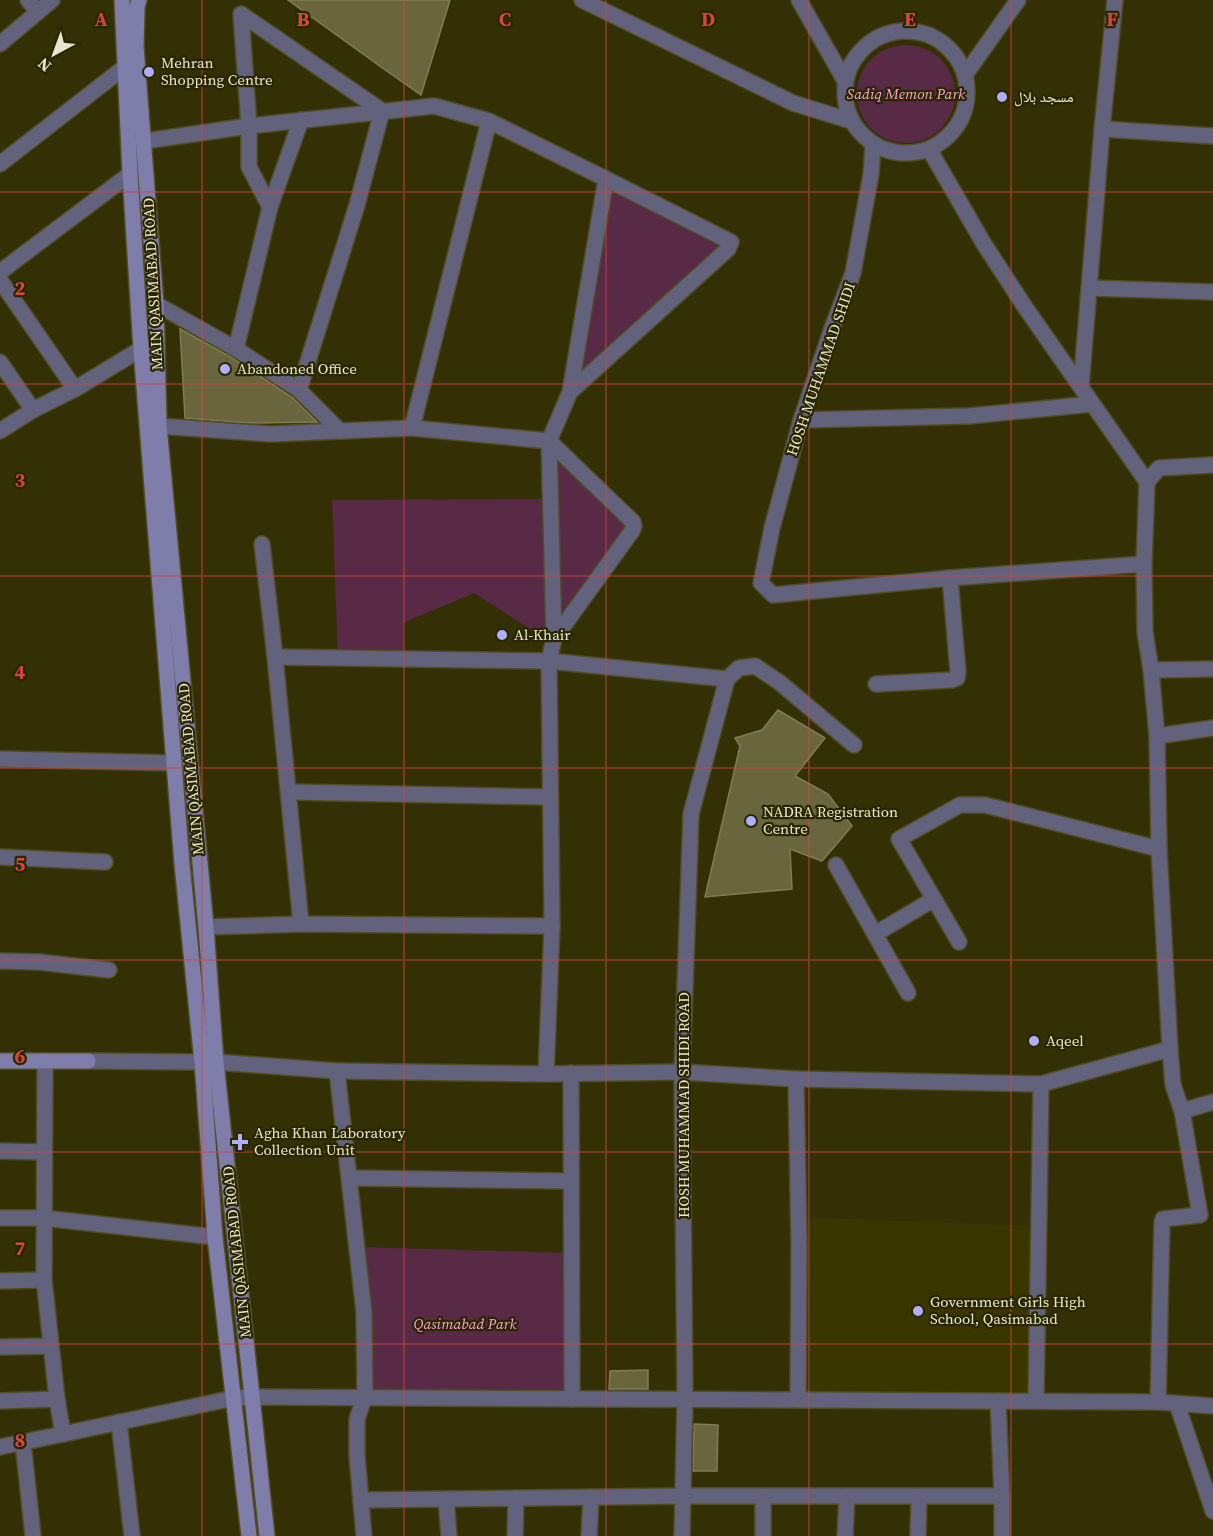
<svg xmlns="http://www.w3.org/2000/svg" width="1213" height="1536" viewBox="0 0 1213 1536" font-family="'Source Serif 4','Noto Naskh Arabic',serif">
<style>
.built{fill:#393600}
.green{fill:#582a45}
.building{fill:#69663d;stroke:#807d53;stroke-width:1.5}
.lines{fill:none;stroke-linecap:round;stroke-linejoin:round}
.street-casing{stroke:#504d25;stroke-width:18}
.secondary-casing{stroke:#504d25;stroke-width:18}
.street{stroke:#62627d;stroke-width:15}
.secondary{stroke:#7f7da9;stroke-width:15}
.grid{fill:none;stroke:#d94541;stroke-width:1.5;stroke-opacity:0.55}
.poi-dot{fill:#b0adfa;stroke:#2a2600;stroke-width:2}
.labels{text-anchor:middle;stroke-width:4.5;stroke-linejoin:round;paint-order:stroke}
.poi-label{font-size:15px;fill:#e7e7d0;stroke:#2a2600;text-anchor:start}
.park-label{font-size:15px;font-style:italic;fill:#fda0d5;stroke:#2a2600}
.street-label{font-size:15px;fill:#e7e7d0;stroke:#2a2600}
.grid-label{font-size:20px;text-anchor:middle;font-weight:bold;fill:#d94541;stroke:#2a2600;stroke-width:4.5;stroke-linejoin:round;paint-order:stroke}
</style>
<rect width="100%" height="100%" fill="#333005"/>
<!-- built -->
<path class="built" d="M798 1217 1039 1226 1036 1401 798 1400Z"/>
<!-- green -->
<g class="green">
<circle cx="906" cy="94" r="49"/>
<path d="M606 179 731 242 570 392Z"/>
<path d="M549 441 633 522 553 631 538 634 474 593 403 623 404 659 338 658 332 500 550 499Z"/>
<path d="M357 1247 571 1253 572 1399 365 1396Z"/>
</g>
<!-- building -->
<g class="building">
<path d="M288 0H450L421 95 381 67Z"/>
<path d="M180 329 231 357 293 398 317 422 247 423 185 418Z"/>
<path d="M778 710 825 738 795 776 828 794 852 826 822 861 790 849 792 889 705 897 740 746 735 738 762 730Z"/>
<path d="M648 1370V1389H609L610 1371Z"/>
<path d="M694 1424 718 1425 717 1471H693Z"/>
</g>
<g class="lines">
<!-- street casing -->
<g class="street-casing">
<g id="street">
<path d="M28 0 38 12"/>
<path d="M582 0 793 103 851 121"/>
<path d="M799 0 845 81"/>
<circle cx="906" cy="92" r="61"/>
<path d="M0 44 52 0"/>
<path d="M965 75 1018 0"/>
<path d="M1102 129 1213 136"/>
<path d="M145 141 249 126 434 106 489 121 606 179 570 392 549 441 554 639 549 661 552 926"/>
<path d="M873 145 871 174 853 273 831 331 801 420 772 528 761 583 773 595 950 578 1144 564"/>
<path d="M929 149 984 244 1025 307 1147 482 1144 564 1145 632 1151 670 1157 736 1159 849 1170 1049 1173 1085 1182 1111 1200 1215 1163 1219 1162 1222 1158 1402"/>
<path d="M0 164 126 66"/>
<path d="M270 207 301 120"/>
<path d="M0 272 130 174"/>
<path d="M0 280 75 389 141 349 151 347"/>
<path d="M1089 288 1213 292"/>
<path d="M156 304 236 349 270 207 249 167V126L241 14 382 111 357 205 299 390 236 349"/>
<path d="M0 362 33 410"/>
<path d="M1081 387 1102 129 1115 0"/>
<path d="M299 390 340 431 412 428 489 121"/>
<path d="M570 392 728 249 731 242 606 179"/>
<path d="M801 420 969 416 1092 404"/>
<path d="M148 428 159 426 270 434 340 431"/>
<path d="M412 428 549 441 633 522 634 526 632 531 554 639"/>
<path d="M0 431 33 410 75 389"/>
<path d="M1147 482 1159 468 1213 465"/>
<path d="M262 544 275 657"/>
<path d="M1151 670 1213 669"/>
<path d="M876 684 952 680 957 678 958 672 950 578"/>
<path d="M1157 736 1213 728"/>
<path d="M0 759 175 763"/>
<path d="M289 792 550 797"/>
<path d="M0 857 105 862"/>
<path d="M836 865 908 993"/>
<path d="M206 927 301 924"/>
<path d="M875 934 934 899"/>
<path d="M959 942 899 839 960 805H985L1159 849"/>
<path d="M0 961 39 962 109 970"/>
<path d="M45 1061 44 1280 57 1399 63 1434 234 1398 253 1397 1158 1402 1213 1406"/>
<path d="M88 1061 202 1062"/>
<path d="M216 1062 337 1071 364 1312 365 1396 357 1419V1456L364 1536"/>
<path d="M337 1071 546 1074 682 1072 796 1079 799 1247 798 1400"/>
<path d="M571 1073 572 1399"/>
<path d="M546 1074 552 926 301 924 275 657 549 661 727 679 739 668 755 666 779 682 854 745"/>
<path d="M796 1079 1041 1084"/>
<path d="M1182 1111 1213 1102"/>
<path d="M0 1151 44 1152"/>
<path d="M349 1178 571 1181"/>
<path d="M0 1218H43L215 1237"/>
<path d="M0 1281 44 1280"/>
<path d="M0 1347 51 1346"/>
<path d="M0 1401 57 1399"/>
<path d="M998 1401 1002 1496V1536"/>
<path d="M1036 1401 1041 1084 1170 1049"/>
<path d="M1177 1404 1213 1511"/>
<path d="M119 1422 132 1536"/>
<path d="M23 1442 33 1536"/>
<path d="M0 1447 63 1434"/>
<path d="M446 1499 449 1536"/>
<path d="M361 1500 684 1496H1002"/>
<path d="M515 1536 516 1498"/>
<path d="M589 1536 591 1497"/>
<path d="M682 1536 685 1399 682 1072 691 814 727 679"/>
<path d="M763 1536V1496"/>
<path d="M845 1536 847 1496"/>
<path d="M918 1536 919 1496"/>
</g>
</g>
<!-- secondary casing -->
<g class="secondary-casing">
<g id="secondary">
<path d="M122 0 130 174 141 349 182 864 202 1062 215 1237 249 1536"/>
<path d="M139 0 137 7 136 47 156 304 159 426 206 927 216 1062 267 1536"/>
<path d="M0 1061H88"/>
</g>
</g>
<!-- street -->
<use href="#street" class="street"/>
<!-- secondary -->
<use href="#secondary" class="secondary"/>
</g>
<!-- grid -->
<path class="grid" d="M202 0V1536M404 0V1536M606 0V1536M809 0V1536M1011 0V1536M0 192H1213M0 384H1213M0 576H1213M0 768H1213M0 960H1213M0 1152H1213M0 1344H1213"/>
<!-- markers -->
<g class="poi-dot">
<circle cx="149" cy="72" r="6"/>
<circle cx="1002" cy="97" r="6"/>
<circle cx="225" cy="369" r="6"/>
<circle cx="502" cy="635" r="6"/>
<circle cx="751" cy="821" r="6"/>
<circle cx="1034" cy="1041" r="6"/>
<path d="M237 1133h6v6h6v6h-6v6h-6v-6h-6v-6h6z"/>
<circle cx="918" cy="1311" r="6"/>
</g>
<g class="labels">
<!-- poi labels -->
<g class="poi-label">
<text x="161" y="68">Mehran<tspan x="161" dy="17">Shopping Centre</tspan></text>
<text x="1014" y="102">مسجد بلال</text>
<text x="237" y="374">Abandoned Office</text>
<text x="514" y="640">Al-Khair</text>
<text x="763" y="817">NADRA Registration<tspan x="763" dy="17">Centre</tspan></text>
<text x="1046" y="1046">Aqeel</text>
<text x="254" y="1138">Agha Khan Laboratory<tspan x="254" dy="17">Collection Unit</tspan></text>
<text x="930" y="1307">Government Girls High<tspan x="930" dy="17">School, Qasimabad</tspan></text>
</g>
<!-- park labels -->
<g class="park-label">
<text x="906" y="99">Sadiq Memon Park</text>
<text x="465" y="1329">Qasimabad Park</text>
</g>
<!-- street labels -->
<g class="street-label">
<text transform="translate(153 284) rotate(-93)" y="5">MAIN QASIMABAD ROAD</text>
<text transform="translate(821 369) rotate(-71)" y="5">HOSH MUHAMMAD SHIDI</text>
<text transform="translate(191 769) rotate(-95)" y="5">MAIN QASIMABAD ROAD</text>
<text transform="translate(684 1105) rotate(-90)" y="5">HOSH MUHAMMAD SHIDI ROAD</text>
<text transform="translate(237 1252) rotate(-96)" y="5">MAIN QASIMABAD ROAD</text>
</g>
</g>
<g class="grid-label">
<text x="101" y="26">A</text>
<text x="303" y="26">B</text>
<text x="505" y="26">C</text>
<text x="708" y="26">D</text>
<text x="910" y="26">E</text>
<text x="1112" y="26">F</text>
<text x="20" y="295">2</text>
<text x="20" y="487">3</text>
<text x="20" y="679">4</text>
<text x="20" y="871">5</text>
<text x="20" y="1063">6</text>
<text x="20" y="1255">7</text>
<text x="20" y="1447">8</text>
</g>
<!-- north arrow -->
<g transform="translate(54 54) rotate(221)" stroke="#2a2600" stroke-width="4.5" paint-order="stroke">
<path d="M0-4.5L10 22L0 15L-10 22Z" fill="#e7e7d0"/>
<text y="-9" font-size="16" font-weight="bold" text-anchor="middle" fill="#e7e7d0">N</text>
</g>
</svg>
